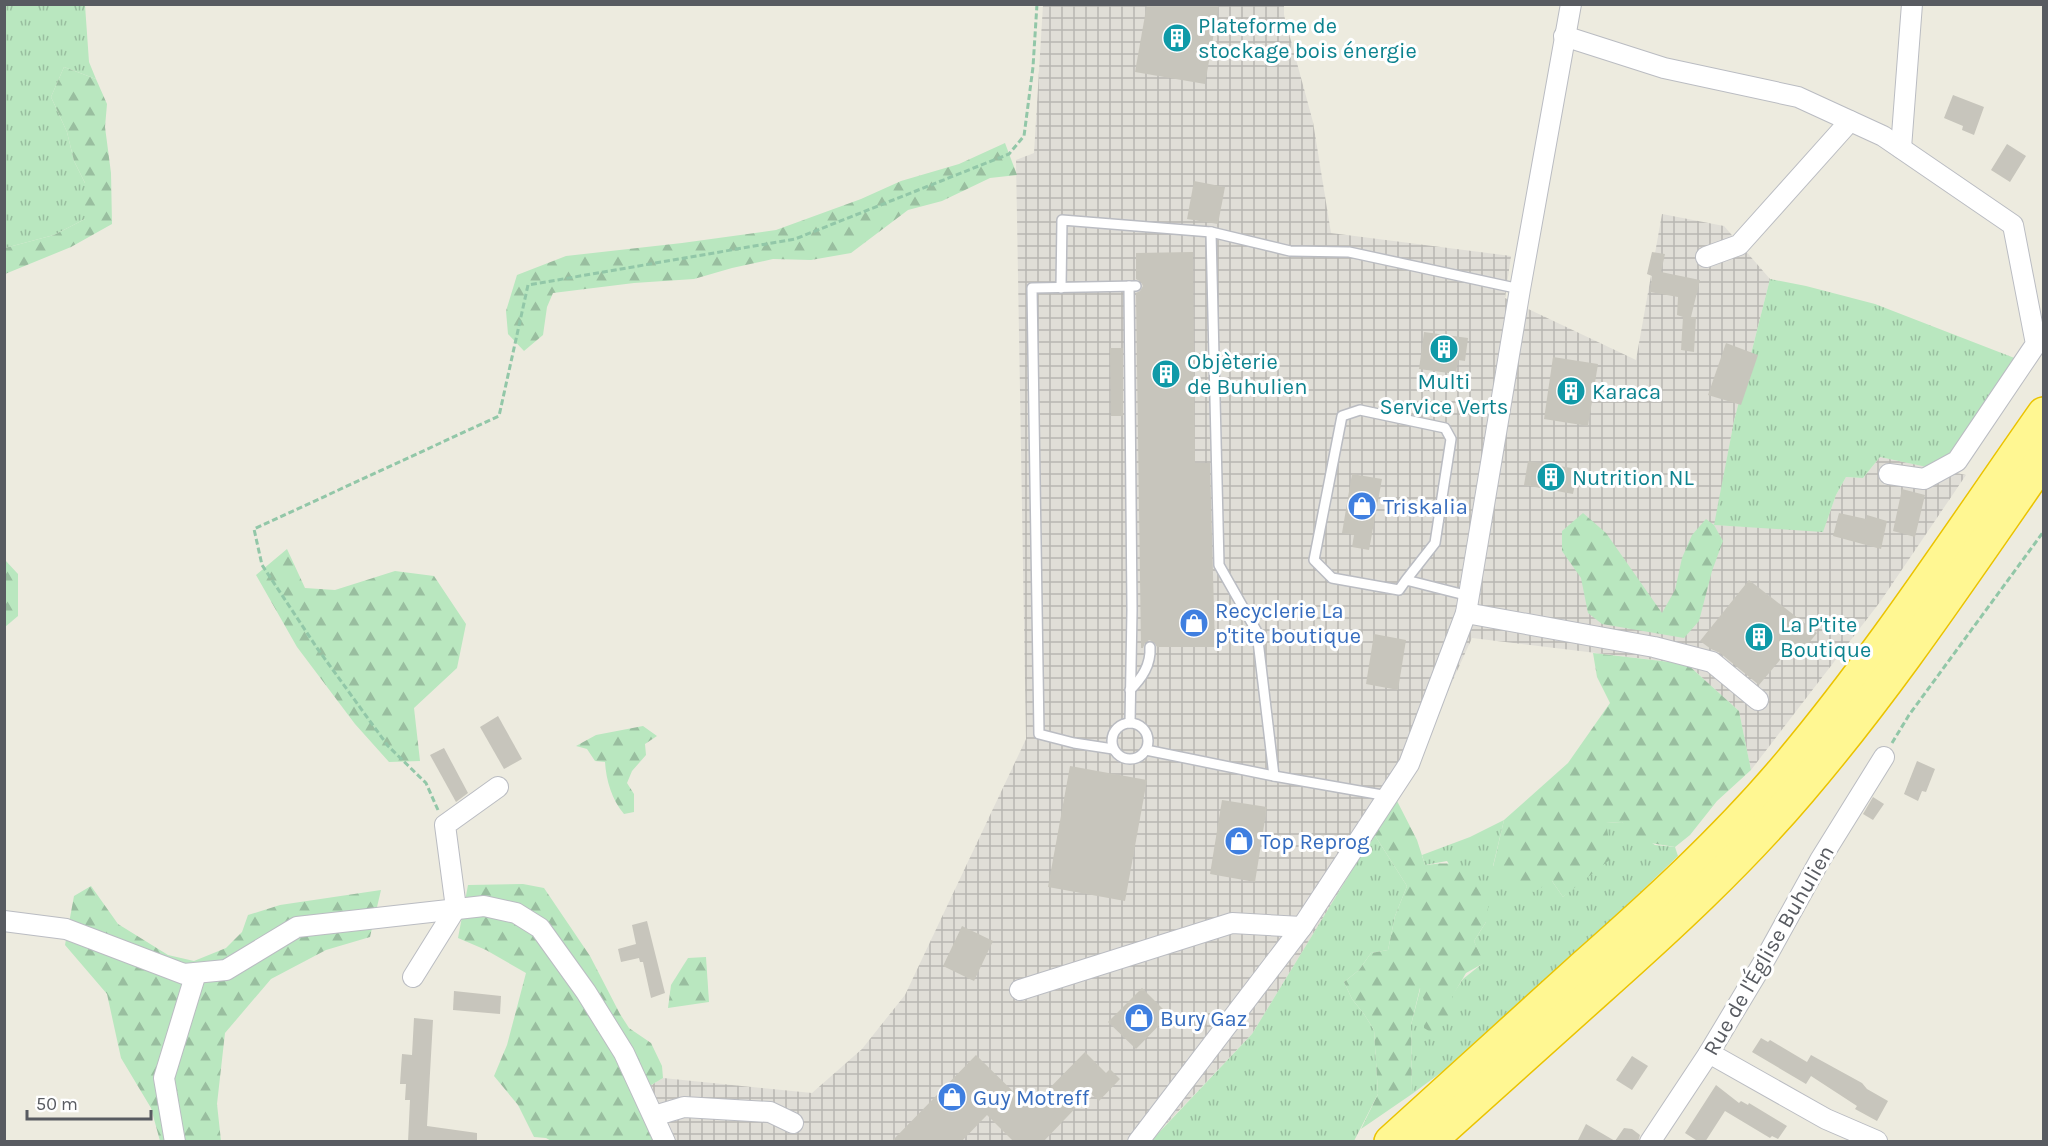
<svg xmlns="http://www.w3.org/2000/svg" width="2048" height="1146" viewBox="0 0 2048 1146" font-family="Karla,sans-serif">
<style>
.industrial{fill:url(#industrial-grid)}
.grass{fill:url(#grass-tufts)}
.forest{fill:url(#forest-firs)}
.building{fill:#c7c5bc}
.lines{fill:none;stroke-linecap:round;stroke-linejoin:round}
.service-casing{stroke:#babcc2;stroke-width:12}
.minor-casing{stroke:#babcc2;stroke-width:22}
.trunk-casing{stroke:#ebc300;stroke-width:36}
.path{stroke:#92c7a8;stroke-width:3;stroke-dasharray:6 3;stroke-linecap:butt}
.service{stroke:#fff;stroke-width:9}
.minor{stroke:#fff;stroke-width:20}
.trunk{stroke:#fff792;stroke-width:33}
.labels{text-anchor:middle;stroke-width:6;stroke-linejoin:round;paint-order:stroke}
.culture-label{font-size:22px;fill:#0d838f;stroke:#fff;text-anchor:start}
.shop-label{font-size:22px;fill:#366cbe;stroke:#fff;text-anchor:start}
.street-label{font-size:22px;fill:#585b61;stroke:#fff}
</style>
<defs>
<pattern id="industrial-grid" width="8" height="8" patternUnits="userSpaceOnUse" patternTransform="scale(1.5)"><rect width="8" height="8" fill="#e0ded7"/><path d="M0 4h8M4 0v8" fill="none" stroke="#b8b7b2"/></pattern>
<pattern id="grass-tufts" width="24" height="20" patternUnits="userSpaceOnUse" patternTransform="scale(1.5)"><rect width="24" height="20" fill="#b9e7bf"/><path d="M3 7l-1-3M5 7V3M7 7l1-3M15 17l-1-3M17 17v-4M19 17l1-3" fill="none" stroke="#99be9f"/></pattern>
<pattern id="forest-firs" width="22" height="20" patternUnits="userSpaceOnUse" patternTransform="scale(1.5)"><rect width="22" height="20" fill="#b9e7bf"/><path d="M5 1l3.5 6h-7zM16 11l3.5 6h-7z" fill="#99be9f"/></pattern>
</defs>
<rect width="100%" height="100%" fill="#edebdf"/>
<!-- industrial -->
<path class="industrial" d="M1043 5H1284V15L1313 122 1331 233 1511 256 1505 298 1636 360 1662 214 1724 226 1770 279 1734 421 1715 525 1823 531 1836 495 1846 477 1863 478 1880 457 1966 475 1880 602 1751 770 1739 711 1687 664 1472 638 1409 777 1252 1034 1150 1141H654L633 1096 663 1078 812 1093 862 1049 905 995 1026 739 1016 160 1034 153Z"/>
<!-- grass -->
<g class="grass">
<path d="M5 5H85L89 62 96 79 64 67 51 97 67 132 74 161 85 183V219L54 235 5 248Z"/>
<path d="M1770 279 1806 286 1875 304 2017 359 1956 452 1936 469 1880 457 1863 478 1846 477 1836 495 1823 532 1714 525 1734 421Z"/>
<path d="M1504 820 1493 866 1552 881 1563 897 1578 883 1606 823 1622 822 1655 845 1675 847 1678 856 1579 951 1454 1063 1412 1094 1411 1025 1421 986 1424 1001V1027L1451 997 1463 979 1483 963 1474 941 1486 922 1447 861 1425 865 1422 855 1470 837Z"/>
<path d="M1374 834 1407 886 1395 916 1388 950 1371 953 1359 970 1344 982 1352 999 1364 1014 1374 1030 1378 1094 1354 1141 1150 1142 1252 1034Z"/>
</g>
<!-- forest -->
<g class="forest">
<path d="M64 67 96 79 107 104 105 127 111 173 112 224 71 247 5 274V248L54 235 85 219V183L74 161 67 132 51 97Z"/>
<path d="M1005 143 1017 175 990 178 942 201 908 210 851 253 811 260 773 259 732 268 694 279 634 283 553 293 547 307 543 335 524 351 508 334 506 311 517 275 566 256 682 243 776 230 861 199 901 181 959 164Z"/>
<path d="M1583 513 1606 533 1662 613 1675 590 1682 558 1692 535 1706 519 1714 525 1723 541 1712 571 1699 621 1684 638 1602 624 1588 613 1581 578 1562 551V531Z"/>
<path d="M287 549 305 588 335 590 395 571 434 576 466 624 457 668 414 708 420 761 389 762 355 724 297 647 256 575Z"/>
<path d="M5 560 18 574V616L5 627Z"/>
<path d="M1593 653 1687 664 1739 711 1751 770 1717 801 1690 835 1675 847 1638 841 1622 822 1606 823 1612 858 1563 897 1552 881 1534 892 1505 885 1493 867 1504 820 1568 763 1610 703 1597 677Z"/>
<path d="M643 726 657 736 645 744 646 755 632 771 627 783 634 794V812L624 814C612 800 606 780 605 762L595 761 587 749 576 746 596 735Z"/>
<path d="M1396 799 1417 840 1425 865C1460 860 1469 866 1490 893L1486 922 1474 941 1484 963 1466 973 1452 997 1456 1013 1434 1034 1424 1028V1001L1420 988 1411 1025 1412 1094 1361 1129 1378 1094 1374 1030 1364 1014 1352 999 1344 982 1359 970 1371 953 1388 950 1395 916 1407 886 1374 834Z"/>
<path d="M523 884 544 888 590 956 620 1014 629 1028 651 1043 662 1066 663 1078 633 1096 654 1141 553 1142 546 1138 534 1137 518 1105 494 1076 507 1045 526 973 486 950 458 938 468 885Z"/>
<path d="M91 886 118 924 168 955 194 961 226 948 242 932 248 915 280 905 381 890 370 937 326 950 271 979 225 1033 217 1104 221 1141H160L151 1108 121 1058 107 994 65 945 74 896Z"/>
<path d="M706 957 709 1002 668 1008 671 985 688 958Z"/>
</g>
<!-- building -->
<g class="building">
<path d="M1147 4H1219L1205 84 1135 72Z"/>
<path d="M1953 95 1984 107 1974 135 1962 130 1963 126 1944 118Z"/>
<path d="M2007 144 2026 156 2010 182 1991 170Z"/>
<path d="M1194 181 1225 187 1218 224 1187 219Z"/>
<path d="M1193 252 1195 463H1210L1215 647H1157L1154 642 1149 640 1145 643 1143 648H1141L1136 293 1140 291 1143 286 1141 282 1136 279V253Z"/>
<path d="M1652 252 1665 254 1661 272 1700 280 1691 317H1696L1694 352 1681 350 1683 317 1677 315 1678 297 1650 292 1652 276 1647 274Z"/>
<path d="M1424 332 1468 338 1465 361 1458 360 1456 374 1419 369Z"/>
<path d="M1726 343 1758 355 1741 405 1708 395Z"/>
<path d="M1110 348H1123V416H1111Z"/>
<path d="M1553 357 1598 364 1588 426 1544 419Z"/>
<path d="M1528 461 1578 469 1573 494 1524 485Z"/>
<path d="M1352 474 1382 479 1369 550 1352 547 1354 535 1342 533Z"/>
<path d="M1902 489 1925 495 1915 537 1893 531Z"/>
<path d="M1839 513 1866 519 1867 515 1887 521 1881 549 1833 536Z"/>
<path d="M1749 580 1817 633 1799 655 1790 648 1759 685 1720 653 1711 649 1700 641Z"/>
<path d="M1374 634 1406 640 1398 690 1366 684Z"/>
<path d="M498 716 522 759 504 769 480 727Z"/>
<path d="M444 748 468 793 456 802 430 755Z"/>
<path d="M1917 761 1935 769 1926 792 1922 791 1918 801 1904 794Z"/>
<path d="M1070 766 1147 780 1125 901 1048 887Z"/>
<path d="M1873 797 1884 804 1873 820 1863 814Z"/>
<path d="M1222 800 1267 807 1255 882 1210 874Z"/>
<path d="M647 921 665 993 651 998 643 962H640L639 958 621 962 618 949 636 944 632 925Z"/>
<path d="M962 926 993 941 974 981 943 966Z"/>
<path d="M1142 988 1169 1015 1136 1049 1108 1022Z"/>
<path d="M454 991 501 996 500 1014 453 1010Z"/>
<path d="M414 1018 433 1020 427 1126 477 1133V1142H408L410 1100H405L406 1084H400L402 1054 412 1055Z"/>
<path d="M1761 1038 1768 1042 1770 1040 1807 1062 1811 1055 1862 1083 1867 1089 1888 1101 1877 1121 1855 1109 1857 1106 1811 1076 1806 1084 1752 1052Z"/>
<path d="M1085 1052 1106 1073 1110 1069 1120 1079 1099 1101 1090 1093 1043 1142H1014L987 1115 961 1142H891L976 1055 1030 1108Z"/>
<path d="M1632 1056 1648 1066 1632 1090 1616 1080Z"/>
<path d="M1716 1085 1739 1103 1741 1101 1748 1105 1749 1103 1787 1126 1778 1139 1772 1136 1770 1138 1725 1111 1705 1142H1699L1685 1133Z"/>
<path d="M1586 1124 1615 1141 1624 1128 1632 1129 1640 1135 1638 1142H1577Z"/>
</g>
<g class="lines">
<!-- service casing -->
<g class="service-casing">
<g id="service">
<path d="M1211 232 1219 565 1257 632 1274 776"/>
<path d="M1129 286 1132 610 1130 723"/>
<path d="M1061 288 1062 220 1211 232 1290 251 1349 252 1520 289"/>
<path d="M1406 580 1435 543 1451 439 1445 428 1360 410 1342 416 1314 560 1332 578 1399 590 1406 580 1469 596"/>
<path d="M1130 690C1142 678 1151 665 1150 647"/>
<circle cx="1130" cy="741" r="18"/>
<path d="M1113 749 1074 743 1039 734 1032 288 1136 286"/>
<path d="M1146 750 1274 776 1388 796"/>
</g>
</g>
<!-- minor casing -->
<g class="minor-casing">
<g id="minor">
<path d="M1564 36 1664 68 1798 97 1883 136 2013 225 2036 344 1957 461 1924 479 1889 474"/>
<path d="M1901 148 1912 4"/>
<path d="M1706 257 1739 245 1850 121"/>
<path d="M1466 613 1654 647 1712 662 1758 700"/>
<path d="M4 921 66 929 184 974 226 970 297 927 484 906 516 913 540 928 586 992 624 1053 665 1142"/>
<path d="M413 977 456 908 445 825 498 787"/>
<path d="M1020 990 1232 923 1302 927"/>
<path d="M1709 1053 1826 1119 1877 1141"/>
<path d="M654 1116 684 1107 770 1112 793 1123"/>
<path d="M175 1142 164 1078 196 973"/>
<path d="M1138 1142 1302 927 1409 764 1466 613 1520 289 1571 4"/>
<path d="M1650 1142 1709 1053 1763 963 1820 860 1884 757"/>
</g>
</g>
<!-- trunk casing -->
<g class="trunk-casing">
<g id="trunk">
<path d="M1391 1142C1456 1083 1520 1025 1585 966 1654 905 1722 843 1782 773 1878 660 1959 535 2044 414"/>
<path d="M1428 1142C1484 1092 1539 1042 1594 993 1666 929 1737 864 1799 791 1889 686 1965 571 2044 458"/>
</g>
</g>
<!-- path -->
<g class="path">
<path d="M1892 743 1909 715 2044 531"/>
<path d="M438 810 426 783 388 746 317 648 262 565 254 529 499 416 528 285 795 239 1009 154 1024 136 1033 67 1037 4"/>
</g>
<!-- service -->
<use href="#service" class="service"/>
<!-- minor -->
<use href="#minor" class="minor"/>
<!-- trunk -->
<use href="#trunk" class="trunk"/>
</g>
<!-- icons -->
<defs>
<g id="building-disc" transform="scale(1.5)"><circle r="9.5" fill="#0f9aa8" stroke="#fff"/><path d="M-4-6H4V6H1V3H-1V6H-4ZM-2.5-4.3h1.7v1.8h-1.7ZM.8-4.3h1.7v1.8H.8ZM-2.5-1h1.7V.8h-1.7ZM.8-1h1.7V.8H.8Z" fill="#fff"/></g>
<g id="shop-disc" transform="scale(1.5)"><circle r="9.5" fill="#3f7fe0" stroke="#fff"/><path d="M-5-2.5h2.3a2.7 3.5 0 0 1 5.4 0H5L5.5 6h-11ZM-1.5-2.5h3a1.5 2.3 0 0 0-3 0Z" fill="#fff"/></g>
</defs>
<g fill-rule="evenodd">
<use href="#building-disc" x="1177" y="38"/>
<use href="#building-disc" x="1444" y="349"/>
<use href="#building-disc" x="1166" y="374"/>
<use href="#building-disc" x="1571" y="391"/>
<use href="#building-disc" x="1551" y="477"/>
<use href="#shop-disc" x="1362" y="506"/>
<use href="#shop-disc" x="1194" y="623"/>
<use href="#building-disc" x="1759" y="637"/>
<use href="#shop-disc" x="1239" y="841"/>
<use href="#shop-disc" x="1139" y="1018"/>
<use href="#shop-disc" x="952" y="1097"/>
</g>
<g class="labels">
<!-- culture labels -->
<g class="culture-label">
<text x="1198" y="33">Plateforme de<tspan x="1198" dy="25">stockage bois énergie</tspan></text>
<text x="1187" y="369">Objèterie<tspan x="1187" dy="25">de Buhulien</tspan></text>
<text x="1444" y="389" text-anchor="middle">Multi<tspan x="1444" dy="25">Service Verts</tspan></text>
<text x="1592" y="399">Karaca</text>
<text x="1572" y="485">Nutrition NL</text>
<text x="1780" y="632">La P'tite<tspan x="1780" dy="25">Boutique</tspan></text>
</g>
<!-- shop labels -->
<g class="shop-label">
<text x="1383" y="514">Triskalia</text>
<text x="1215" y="618">Recyclerie La<tspan x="1215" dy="25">p'tite boutique</tspan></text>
<text x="1260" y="849">Top Reprog</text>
<text x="1160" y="1026">Bury Gaz</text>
<text x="973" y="1105">Guy Motreff</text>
</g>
<!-- street labels -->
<g class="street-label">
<text transform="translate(1768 950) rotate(-60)" y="8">Rue de l'Église Buhulien</text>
</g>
</g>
<!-- border -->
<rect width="2048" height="1146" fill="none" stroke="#585b61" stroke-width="12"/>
<!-- scale -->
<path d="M27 1110v9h124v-9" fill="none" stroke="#585b61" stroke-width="3"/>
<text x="36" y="1110" font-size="18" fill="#585b61" stroke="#ffffff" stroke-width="4.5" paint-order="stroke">50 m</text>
</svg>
